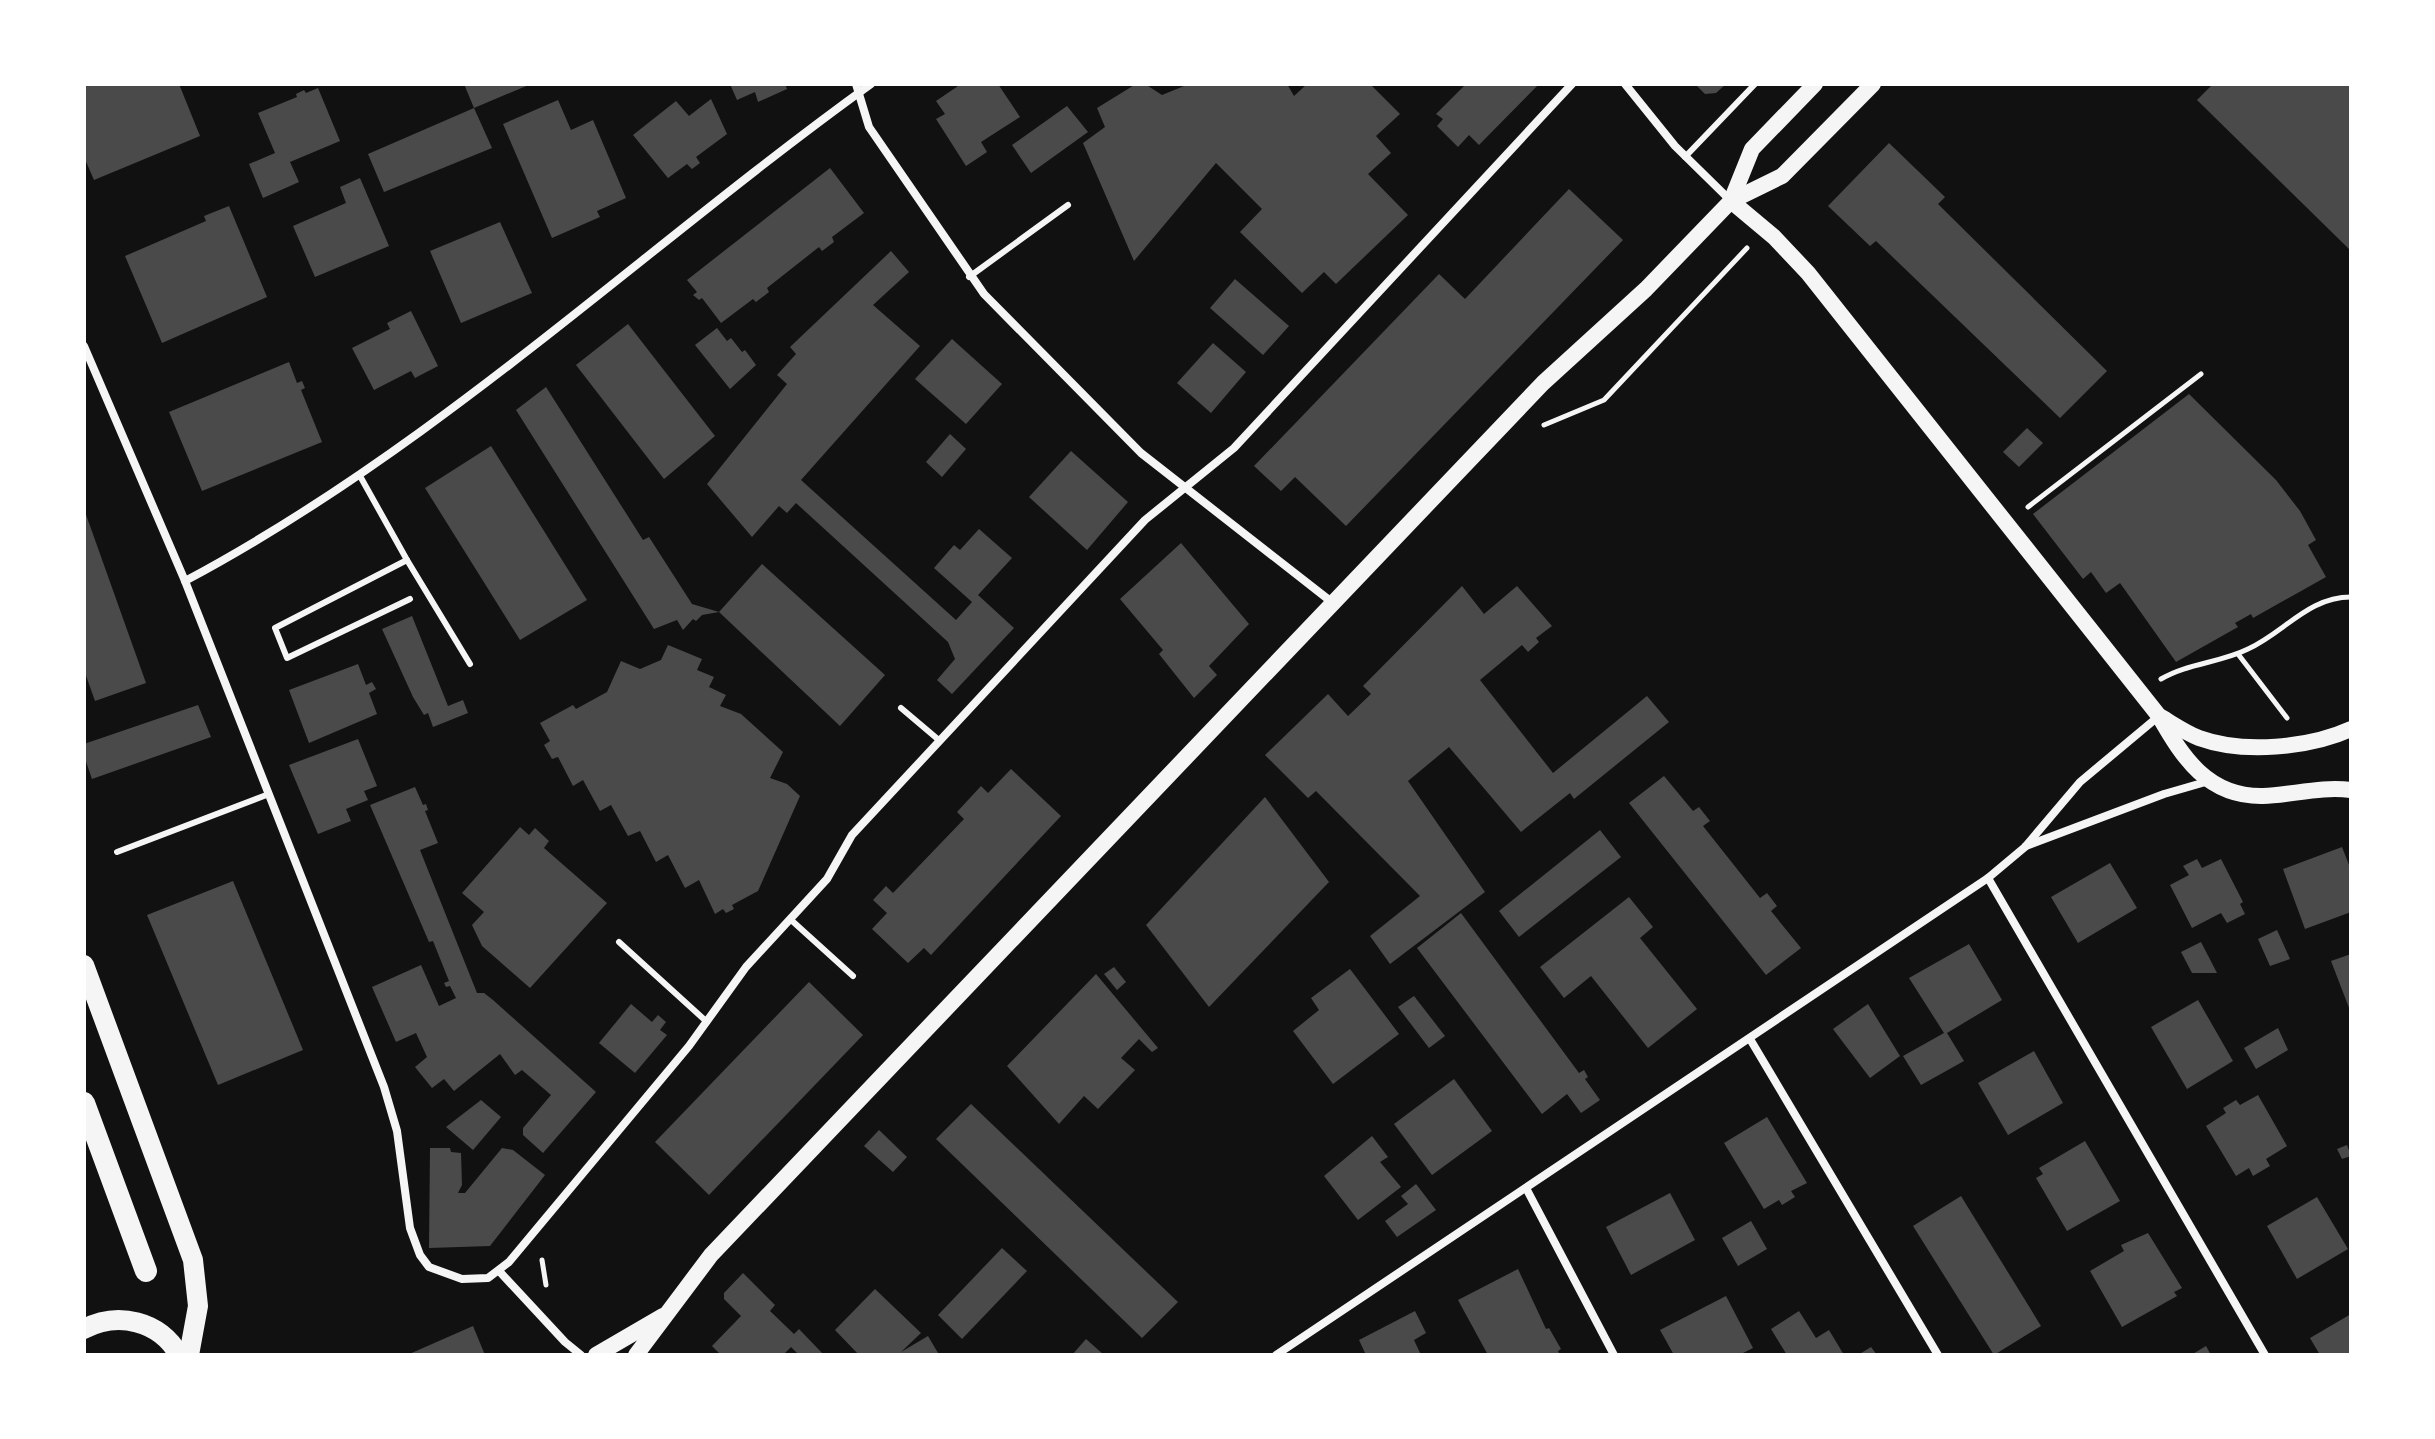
<svg xmlns="http://www.w3.org/2000/svg" width="2435" height="1439" viewBox="0 0 2435 1439" font-family="Arial,sans-serif">
<style>
.building{fill:#4a4a4a}
.lines{fill:none;stroke-linecap:round;stroke-linejoin:round}
.path{stroke:#f5f5f5;stroke-width:5}
.service{stroke:#f5f5f5;stroke-width:6}
.minor{stroke:#f5f5f5;stroke-width:8}
.secondary{stroke:#f5f5f5;stroke-width:16}
.primary{stroke:#f5f5f5;stroke-width:20}
.trunk{stroke:#f5f5f5;stroke-width:22}
</style>
<rect width="100%" height="100%" fill="#111"/>
<!-- building -->
<g class="building">
<path d="M84 84H179L200 136 94 180 84 157Z"/>
<path d="M464 84H531L474 108Z"/>
<path d="M730 84H785L787 89 758 102 755 92 737 100Z"/>
<path d="M961 84H998L1020 117 981 142 987 152 966 166 936 119 945 114 936 101Z"/>
<path d="M1136 84H1145L1162 95 1189 84H1287L1294 96 1307 84H1370L1400 114 1376 136 1391 153 1368 174 1408 215 1336 284 1324 272 1302 293 1240 232 1262 209 1216 163 1134 261 1083 143 1105 127 1097 108Z"/>
<path d="M1466 84H1539L1479 145 1469 135 1458 147 1437 126 1443 119 1436 114Z"/>
<path d="M1695 84H1726L1716 93 1705 94Z"/>
<path d="M2213 84H2351V251L2197 100Z"/>
<path d="M318 88 340 141 290 162 299 182 263 198 249 164 275 153 258 113 297 97 296 94 304 90 306 93Z"/>
<path d="M711 99 727 134 696 157 700 163 692 169 687 164 668 178 633 135 676 101 689 116Z"/>
<path d="M558 100 571 130 593 120 626 198 597 211 600 217 552 238 503 124Z"/>
<path d="M1067 106 1088 132 1031 173 1012 145Z"/>
<path d="M474 108 492 148 384 192 368 154Z"/>
<path d="M1889 143 1945 197 1938 204 2107 371 2060 418 1876 241 1870 246 1828 206Z"/>
<path d="M830 168 864 213 832 237 834 242 822 251 819 247 767 288 769 292 756 302 753 299 721 323 702 298 699 300 693 295 697 292 687 280Z"/>
<path d="M360 178 389 246 315 277 293 226 346 203 340 187Z"/>
<path d="M1569 189 1623 240 1346 526 1295 477 1281 491 1254 466 1439 274 1465 299Z"/>
<path d="M229 206 267 297 162 343 125 256 206 221 204 216Z"/>
<path d="M500 222 532 293 461 323 430 251Z"/>
<path d="M891 251 909 272 873 305 920 346 801 480 956 620 972 602 934 568 954 545 960 550 979 529 1012 558 978 595 1014 628 952 694 937 680 955 659 948 642 796 503 787 513 779 506 752 537 707 484 787 384 777 375 796 354 790 347Z"/>
<path d="M1235 279 1289 326 1263 355 1210 308Z"/>
<path d="M411 311 438 366 415 378 411 371 374 390 352 348 390 329 387 323Z"/>
<path d="M628 324 715 436 664 479 576 365Z"/>
<path d="M717 328 727 341 731 338 742 352 745 350 756 365 730 389 695 345Z"/>
<path d="M952 339 1002 384 966 424 915 379Z"/>
<path d="M1213 343 1246 372 1211 413 1177 383Z"/>
<path d="M289 362 297 383 302 381 305 388 301 390 322 442 202 491 169 412Z"/>
<path d="M546 387 643 540 649 537 692 604 719 612 762 564 885 675 840 726 719 612 702 615 696 621 693 619 683 630 677 620 654 629 516 410Z"/>
<path d="M2189 394 2276 480 2300 511 2316 540 2308 545 2326 577 2253 618 2251 614 2235 623 2238 627 2176 662 2120 583 2106 593 2091 572 2083 579 2033 514Z"/>
<path d="M2027 428 2043 443 2019 467 2003 452Z"/>
<path d="M950 434 966 449 942 477 926 462Z"/>
<path d="M491 446 587 600 520 640 425 488Z"/>
<path d="M1071 451 1128 502 1087 550 1029 497Z"/>
<path d="M84 509 146 683 95 701 84 670Z"/>
<path d="M1181 543 1249 624 1209 666 1217 675 1194 698 1159 654 1163 650 1120 599Z"/>
<path d="M1462 586 1484 614 1517 586 1552 626 1536 638 1539 642 1528 652 1522 645 1480 680 1553 773 1647 696 1669 722 1574 799 1570 793 1521 832 1449 747 1408 781 1485 892 1390 964 1370 936 1420 896 1316 791 1308 798 1265 755 1328 694 1348 716 1371 694 1363 686Z"/>
<path d="M412 616 448 706 463 700 468 713 433 727 428 713 424 715 413 697 382 629Z"/>
<path d="M668 645 702 659 697 670 714 677 709 687 726 695 720 706 741 714 783 752 770 778 787 784 800 796 758 891 732 905 734 909 726 913 723 909 715 914 699 880 685 888 668 855 656 862 640 831 628 836 611 805 600 811 583 780 573 786 558 757 552 759 544 745 550 741 540 723 573 705 576 709 607 692 621 661 640 669 661 660Z"/>
<path d="M358 664 366 685 372 682 376 689 369 693 377 714 309 743 289 690Z"/>
<path d="M198 705 211 737 92 779 84 756V744Z"/>
<path d="M358 739 377 786 364 791 368 800 346 809 351 821 318 834 289 765Z"/>
<path d="M1011 769 1061 816 931 955 924 948 908 963 872 929 887 913 873 900 886 886 893 893 964 819 957 812 981 786 988 793Z"/>
<path d="M1664 776 1693 811 1699 807 1710 821 1703 826 1760 898 1767 893 1777 906 1771 911 1801 948 1766 975 1629 803Z"/>
<path d="M415 787 423 805 426 804 428 810 425 811 438 843 420 850 477 993H484L493 1000 596 1092 543 1153 523 1135V1128L551 1095 522 1070 515 1075 500 1054 454 1091 444 1079 432 1088 415 1067 427 1057 416 1033 396 1042 372 987 421 965 439 1006 456 998 450 986 446 987 444 983 449 981 433 941 429 942 370 805Z"/>
<path d="M1265 797 1329 882 1209 1007 1146 925Z"/>
<path d="M520 827 529 835 535 828 549 841 544 848 607 903 530 988 482 946 472 925 484 912 462 893Z"/>
<path d="M1600 830 1621 857 1519 937 1499 911Z"/>
<path d="M2342 847 2351 870V912L2305 929 2283 869Z"/>
<path d="M2197 859 2202 868 2221 859 2243 902 2240 904 2245 914 2227 923 2221 913 2192 928 2170 885 2189 875 2183 866Z"/>
<path d="M2110 863 2137 908 2078 943 2051 897Z"/>
<path d="M233 881 303 1050 218 1085 147 915Z"/>
<path d="M1629 897 1653 927 1640 938 1697 1009 1648 1048 1591 976 1564 998 1540 967Z"/>
<path d="M1461 913 1579 1073 1584 1070 1588 1077 1585 1079 1600 1100 1581 1113 1567 1094 1542 1114 1417 948Z"/>
<path d="M2277 930 2290 959 2270 966 2258 939Z"/>
<path d="M2201 942 2217 973H2192L2181 952Z"/>
<path d="M1969 944 2002 1000 1947 1033 1964 1061 1921 1085 1903 1056 1944 1033 1909 978Z"/>
<path d="M2351 954V1013L2331 961Z"/>
<path d="M1114 967 1126 982 1117 990 1104 974Z"/>
<path d="M1350 969 1399 1034 1333 1084 1293 1031 1319 1010 1311 998Z"/>
<path d="M1096 974 1158 1048 1152 1052 1139 1039 1121 1058 1135 1070 1098 1109 1084 1096 1059 1124 1007 1066Z"/>
<path d="M809 982 863 1035 709 1195 655 1142Z"/>
<path d="M1414 996 1445 1036 1429 1048 1398 1007Z"/>
<path d="M2198 1000 2233 1061 2187 1089 2151 1027Z"/>
<path d="M631 1004 652 1022 658 1015 666 1022 660 1030 667 1035 635 1073 599 1043Z"/>
<path d="M1868 1004 1900 1056 1870 1078 1833 1029Z"/>
<path d="M2278 1028 2288 1050 2256 1069 2244 1048Z"/>
<path d="M2034 1051 2063 1103 2008 1135 1978 1083Z"/>
<path d="M1454 1079 1492 1131 1432 1175 1394 1124Z"/>
<path d="M2258 1095 2287 1146 2266 1159 2270 1166 2253 1176 2249 1168 2236 1176 2206 1126 2226 1113 2223 1108 2236 1100 2240 1105Z"/>
<path d="M481 1100 501 1117 473 1150 446 1127Z"/>
<path d="M971 1104 1178 1302 1142 1338 936 1139Z"/>
<path d="M1767 1117 1807 1183 1791 1191 1795 1197 1782 1205 1779 1200 1764 1209 1724 1143Z"/>
<path d="M879 1130 907 1157 893 1172 864 1146Z"/>
<path d="M1372 1136 1388 1157 1380 1162 1401 1187 1358 1220 1324 1176Z"/>
<path d="M2085 1141 2120 1201 2067 1231 2036 1178 2043 1174 2039 1168Z"/>
<path d="M2347 1145 2351 1156 2342 1159 2337 1149Z"/>
<path d="M430 1148H450L451 1152 461 1153 462 1185 458 1193H465L502 1148 513 1150 545 1175 490 1246 429 1248Z"/>
<path d="M1416 1184 1436 1210 1397 1237 1385 1221 1408 1204 1401 1196Z"/>
<path d="M1670 1193 1695 1240 1631 1275 1606 1227Z"/>
<path d="M1961 1196 2041 1326 1994 1355 1913 1226Z"/>
<path d="M2317 1197 2348 1249 2297 1279 2267 1226Z"/>
<path d="M1751 1221 1767 1249 1738 1266 1722 1238Z"/>
<path d="M2148 1233 2182 1288 2174 1292 2177 1296 2122 1327 2090 1271 2124 1251 2121 1245Z"/>
<path d="M1002 1248 1027 1271 962 1339 938 1315Z"/>
<path d="M1518 1269 1546 1329 1549 1328 1561 1349 1558 1351 1560 1355H1488L1458 1300Z"/>
<path d="M743 1273 775 1305 770 1311 794 1334 799 1329 824 1355H799L791 1347 783 1355H721L712 1346 741 1316 724 1299V1293Z"/>
<path d="M875 1289 921 1333 901 1352 928 1336 938 1353 859 1355 835 1330Z"/>
<path d="M1726 1296 1753 1348 1739 1355H1674L1660 1330Z"/>
<path d="M1415 1311 1426 1333 1414 1340 1421 1355H1366L1359 1340Z"/>
<path d="M1799 1311 1816 1338 1829 1330 1844 1355H1787L1771 1329Z"/>
<path d="M2351 1314V1355H2320L2310 1338Z"/>
<path d="M473 1326 485 1355H407Z"/>
<path d="M1086 1339 1104 1355H1072Z"/>
<path d="M2206 1346 2211 1355H2191Z"/>
<path d="M1871 1347 1877 1355H1858Z"/>
</g>
<g class="lines">
<!-- path -->
<g class="path">
<path d="M1544 425 1604 400 1747 248"/>
<path d="M2028 507 2201 374"/>
<path d="M2238 654 2287 718"/>
<path d="M2161 679C2188 663 2220 663 2248 649 2285 632 2308 597 2351 597"/>
<path d="M542 1260 546 1285"/>
</g>
<!-- service -->
<g class="service">
<path d="M1685 157 1755 84"/>
<path d="M969 277 1068 205"/>
<path d="M360 476 407 560 275 628 287 658 410 599"/>
<path d="M407 560 470 664"/>
<path d="M901 708 940 741"/>
<path d="M117 852 269 794"/>
<path d="M790 919 853 976"/>
<path d="M619 942 707 1022"/>
</g>
<!-- minor -->
<g class="minor">
<path d="M856 84 869 127 984 294 1141 453 1333 603"/>
<path d="M1625 84 1675 146 1731 201"/>
<path d="M84 346 185 581 384 1087 397 1131 410 1228 420 1255 429 1267 462 1279 488 1278 509 1262 689 1046 746 967 827 879 852 835 1145 520 1234 448 1572 84"/>
<path d="M185 581C435 448 642 249 871 84"/>
<path d="M2026 846 2164 794 2209 781"/>
<path d="M1988 878 2265 1355"/>
<path d="M1750 1039 1938 1355"/>
<path d="M1526 1188 1614 1355"/>
<path d="M500 1272 565 1342 581 1355"/>
<path d="M1276 1355 1988 878 2025 847 2080 782 2159 716"/>
</g>
<!-- secondary -->
<g class="secondary">
<path d="M1731 201 1774 237 1808 273 2159 716C2183 758 2208 797 2263 796 2292 795 2321 786 2351 790"/>
<path d="M1731 201 1752 149 1815 84"/>
<path d="M2161 717C2173 724 2186 733 2199 738 2243 754 2309 748 2351 729"/>
<path d="M596 1355 663 1316"/>
<path d="M636 1355 711 1255 1543 383 1646 289 1731 201 1782 176 1873 84"/>
</g>
<!-- primary -->
<g class="primary">
<path d="M84 965 193 1260 198 1306 189 1355"/>
<path d="M84 1329C118 1311 160 1321 179 1355"/>
</g>
<!-- trunk -->
<path class="trunk" d="M84 1103 146 1271"/>
</g>
<!-- border -->
<rect width="2435" height="1439" fill="none" stroke="#ffffff" stroke-width="172"/>
</svg>
